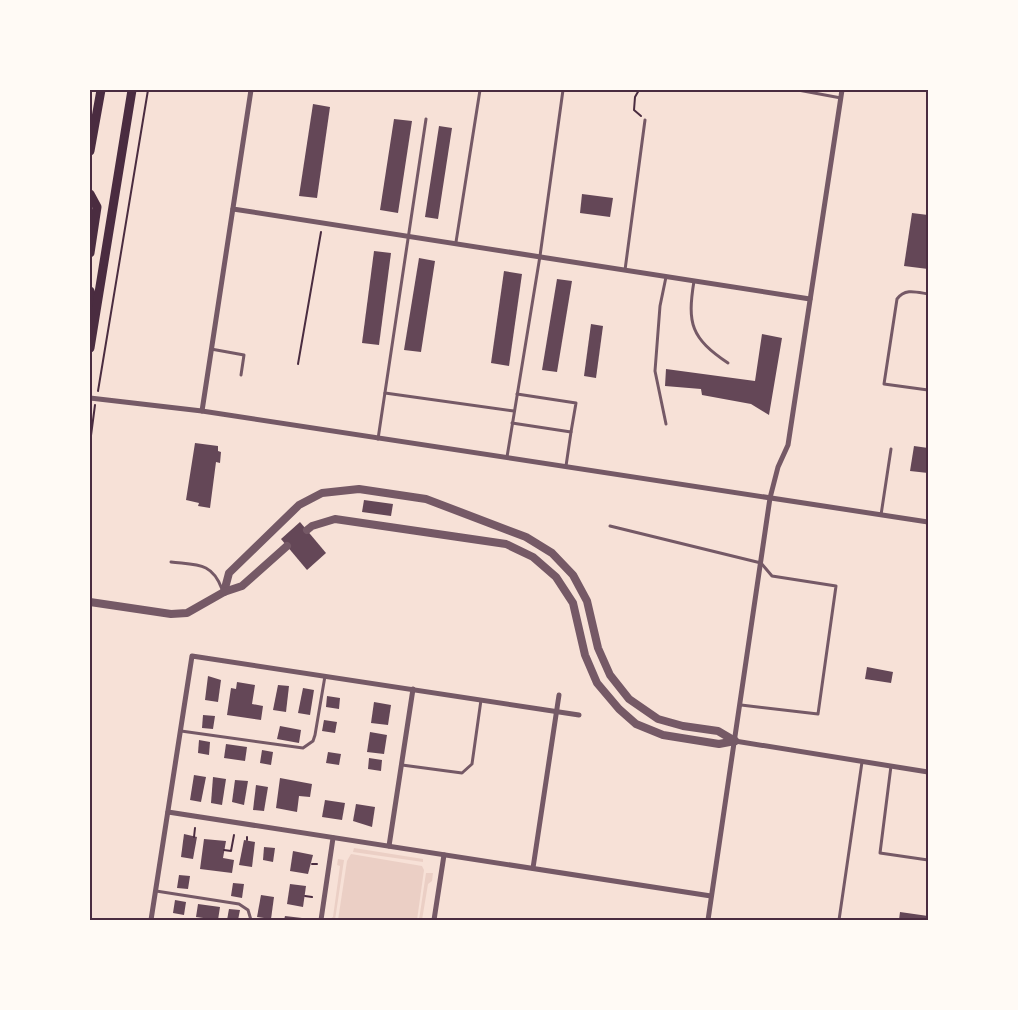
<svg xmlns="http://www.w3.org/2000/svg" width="1018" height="1010" viewBox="0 0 1018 1010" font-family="Cabin,sans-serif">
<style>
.green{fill:#ebcfc5}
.building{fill:#644757}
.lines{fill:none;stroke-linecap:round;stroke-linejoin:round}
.path{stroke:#4a2c40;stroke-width:2}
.service{stroke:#755966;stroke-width:3}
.minor{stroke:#755966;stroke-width:5}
.tertiary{stroke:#755966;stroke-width:8}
.secondary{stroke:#4a2c40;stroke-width:9}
.neatline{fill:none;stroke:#4a2c40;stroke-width:2}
</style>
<rect width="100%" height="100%" fill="#f7e1d7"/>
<!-- green -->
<g class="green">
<path d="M354 848 423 859V862L353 852Z"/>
<path d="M351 854 422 866 424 870 417 920H338L347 861Z"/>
<path d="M338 859 344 860 335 920H328L333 917 340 866 337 865Z"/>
<path d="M426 873H433L432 881 428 884 422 920H419Z"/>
</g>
<!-- building -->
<g class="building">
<path d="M313 104 330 107 317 198 299 196Z"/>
<path d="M394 119 412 121 398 213 380 210Z"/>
<path d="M439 126 452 128 438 219 425 217Z"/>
<path d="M582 194 613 198 610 217 580 213Z"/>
<path d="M912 213 928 215V269L904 266Z"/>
<path d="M374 251 391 253 379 345 362 343Z"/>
<path d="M419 258 435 261 421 352 404 350Z"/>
<path d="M504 271 522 274 509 366 491 363Z"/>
<path d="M557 279 572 281 557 372 542 370Z"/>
<path d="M591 324 603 326 596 378 584 376Z"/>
<path d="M762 334 782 338 769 415 751 404 702 395 701 389 665 386 666 369 755 381Z"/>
<path d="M195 443 218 446V451L221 452 220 463 216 462 210 508 198 506 199 503 186 500Z"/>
<path d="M914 446 928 448V473L910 471Z"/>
<path d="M364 500 393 504 391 516 362 512Z"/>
<path d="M300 522 326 553 307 570 281 539Z"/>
<path d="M867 667 893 672 891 683 865 679Z"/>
<path d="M208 676 221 680 218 702 205 700Z"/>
<path d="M237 682 255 685 252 704 263 706 261 720 227 715 231 688 236 689Z"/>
<path d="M278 685 289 686 286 712 273 710Z"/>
<path d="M303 688 314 690 310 715 298 713Z"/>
<path d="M327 696 340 698 339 709 326 707Z"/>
<path d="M374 702 391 705 388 725 371 723Z"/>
<path d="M203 715 215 716 213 729 202 728Z"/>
<path d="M324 720 337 722 335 733 322 731Z"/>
<path d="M280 726 301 730 299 743 277 739Z"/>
<path d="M370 732 387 735 384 754 367 752Z"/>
<path d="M199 740 210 742 209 755 198 753Z"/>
<path d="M226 744 247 747 245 761 224 758Z"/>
<path d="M262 750 273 752 271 765 260 763Z"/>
<path d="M328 752 341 754 339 765 326 763Z"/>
<path d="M369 758 382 760 381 771 368 769Z"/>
<path d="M194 775 206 777 201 802 190 800Z"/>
<path d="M213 777 226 779 222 805 211 803Z"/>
<path d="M280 778 312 784 310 797 299 796 297 812 276 808Z"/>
<path d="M235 780 248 781 244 805 232 802Z"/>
<path d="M256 785 268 787 264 811 253 810Z"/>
<path d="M325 800 345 803 342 820 322 817Z"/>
<path d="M356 804 375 807 372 827 353 821Z"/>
<path d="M184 834 197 837 193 859 181 857Z"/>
<path d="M204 839 226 841 223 858 234 860 232 873 200 869Z"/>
<path d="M244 840 255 842 252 867 239 865Z"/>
<path d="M264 847 275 848 273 862 263 860Z"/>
<path d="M293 851 313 855 308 874 290 871Z"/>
<path d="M179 875 190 876 188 889 177 888Z"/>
<path d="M233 883 244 884 242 898 231 896Z"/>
<path d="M290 884 306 886 303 907 287 904Z"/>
<path d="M261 895 274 897 271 919 257 917Z"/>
<path d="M175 900 186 902 184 915 173 913Z"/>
<path d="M198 904 220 907 218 920 196 917Z"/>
<path d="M229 909 240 910 238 920H227Z"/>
<path d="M900 912 928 916V920H899Z"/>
<path d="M285 916 302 918 301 920H284Z"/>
</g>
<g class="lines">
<!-- path -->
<g class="path">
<path d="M639 90 635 97 634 110 641 116"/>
<path d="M298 364 321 232"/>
<path d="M98 391 148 90"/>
<path d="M90 443 95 405"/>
<path d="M194 837 195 828"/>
<path d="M247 840V837"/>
<path d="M224 850 231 851 234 835"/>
<path d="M312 864H317"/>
<path d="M305 896 312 897"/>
</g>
<!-- service -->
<g class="service">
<path d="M798 90 841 98"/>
<path d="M456 242 480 90"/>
<path d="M625 270 645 120"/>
<path d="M694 281C687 324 691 338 728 363"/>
<path d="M928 294C916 292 905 288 897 299L884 384 928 390"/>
<path d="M211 349 244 355 241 375"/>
<path d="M385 393 514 411"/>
<path d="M512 423 571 432 576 403 517 394"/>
<path d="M666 424 655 371 660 306 666 277"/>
<path d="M378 439 426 119"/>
<path d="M507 457 540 256 563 90"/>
<path d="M566 466 571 432"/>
<path d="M881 515 891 449"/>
<path d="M610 526 761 563 772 576 836 586 818 714 741 705"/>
<path d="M171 562C197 565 212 562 222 589"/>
<path d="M181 731 303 748 313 741 315 735 325 676"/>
<path d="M402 765 462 773 472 764 481 700"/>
<path d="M891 766 880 853 928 860"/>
<path d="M156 891 239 904 248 910 251 920"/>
<path d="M839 920 862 762"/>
</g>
<!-- minor -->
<g class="minor">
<path d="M233 209 810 299"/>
<path d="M90 398 202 411 928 522"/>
<path d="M202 411 251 90"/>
<path d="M735 741 928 772"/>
<path d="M168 812 711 896"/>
<path d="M389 846 413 689"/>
<path d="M533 868 559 695"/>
<path d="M151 920 192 656 579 715"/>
<path d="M321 920 333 838"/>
<path d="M434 920 444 855"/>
<path d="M708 920 770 498 778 467 788 445 842 90"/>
</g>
<!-- tertiary -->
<g class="tertiary">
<path d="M307 530 312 526 335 519 506 544 533 557 556 577 573 603 585 655 597 683 619 709 636 724 663 735 719 744 735 741"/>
<path d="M224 592 229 573 299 505 322 493 359 489 426 499 526 537 552 553 573 575 587 601 598 648 610 675 629 699 658 719 683 726 718 731 735 741"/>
<path d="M90 602 171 614 187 613 224 592 242 586 287 546"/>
</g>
<!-- secondary -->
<g class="secondary">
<path d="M90 151 101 90"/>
<path d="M90 194 97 207 90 253"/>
<path d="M90 291 95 306"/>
<path d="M90 348 132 90"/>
</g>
</g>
<!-- border -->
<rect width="1018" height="1010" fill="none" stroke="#fffaf5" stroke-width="182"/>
<rect x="91" y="91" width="836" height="828" class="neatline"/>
</svg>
